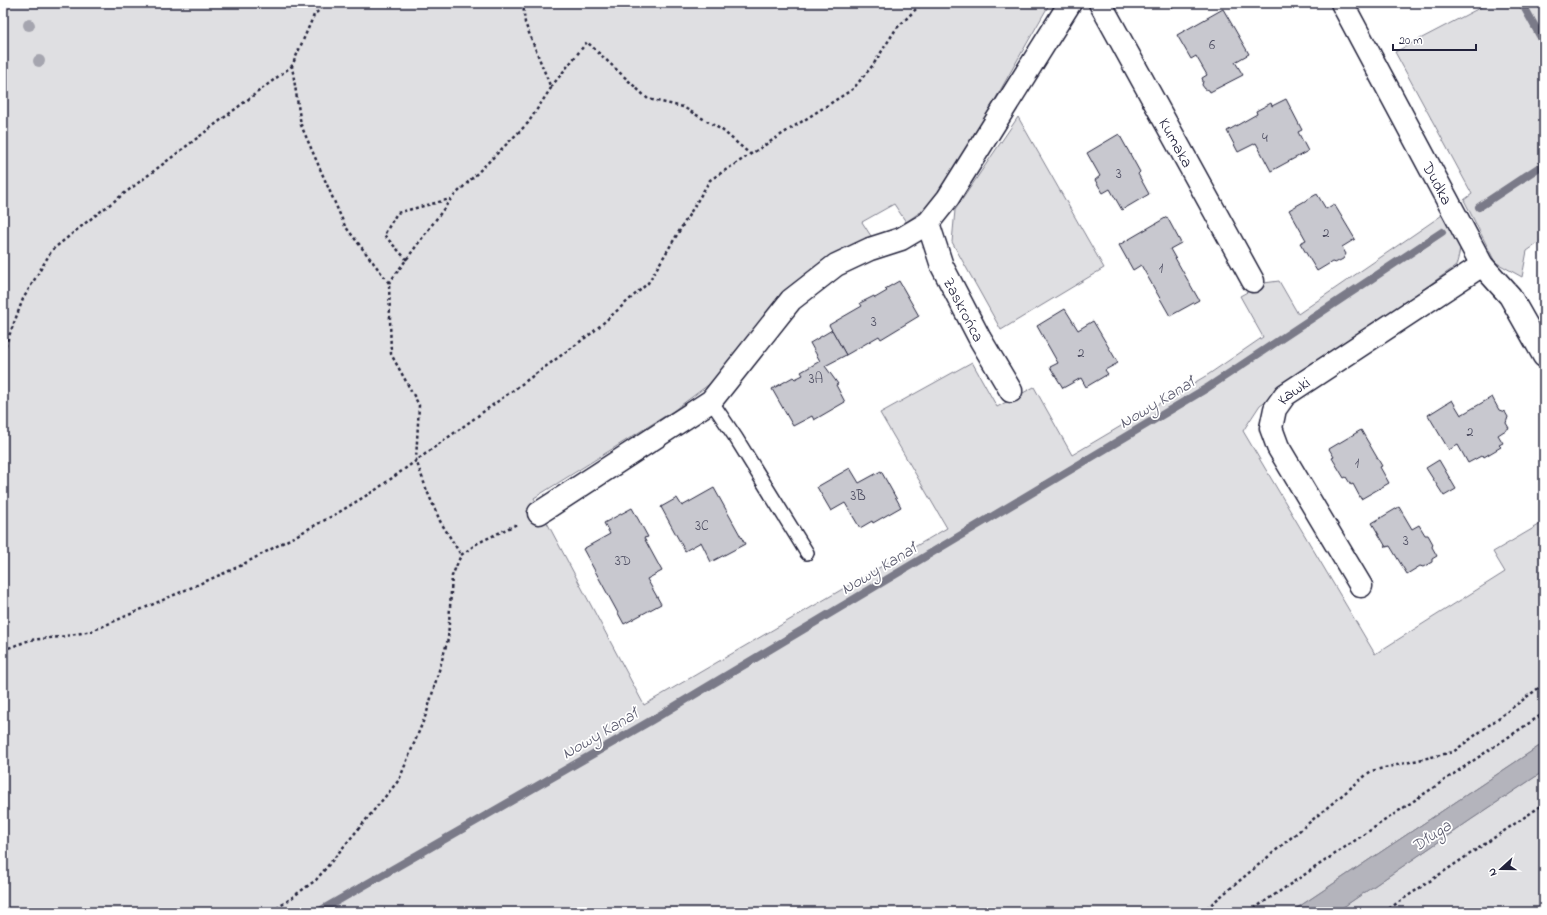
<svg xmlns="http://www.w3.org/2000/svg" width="1547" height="915" viewBox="0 0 1547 915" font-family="'Indie Flower',sans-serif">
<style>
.green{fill:#dfdfe2;stroke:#80808e}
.water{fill:#b4b4bc;stroke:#7a7a88}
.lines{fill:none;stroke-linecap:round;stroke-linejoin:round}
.stream{stroke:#7a7a88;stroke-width:8}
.building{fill:#c8c8cf;stroke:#22223b}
.lane-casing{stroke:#22223b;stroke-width:16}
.street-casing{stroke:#22223b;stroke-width:25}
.path{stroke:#22223b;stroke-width:2.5;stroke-dasharray:3 3;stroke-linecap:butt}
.lane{stroke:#fff;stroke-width:13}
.street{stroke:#fff;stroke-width:22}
.tree{fill:#a5a5af}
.labels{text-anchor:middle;stroke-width:3.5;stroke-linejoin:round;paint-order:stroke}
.number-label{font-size:14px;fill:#4c4c60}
.street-label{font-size:16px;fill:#22223b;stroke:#fff}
.water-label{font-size:17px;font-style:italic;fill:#5c5c6f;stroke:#fff}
</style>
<rect width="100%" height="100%" fill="#fff"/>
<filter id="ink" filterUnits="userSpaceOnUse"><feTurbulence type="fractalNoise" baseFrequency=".025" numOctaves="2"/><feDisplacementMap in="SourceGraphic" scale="8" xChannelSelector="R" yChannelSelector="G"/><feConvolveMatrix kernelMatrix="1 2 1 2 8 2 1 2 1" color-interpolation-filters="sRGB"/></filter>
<g filter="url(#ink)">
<!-- green -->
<g class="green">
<path d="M3 3H1050L1010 73 954 173 929 206 906 222 894 204 862 222 871 236 801 277 715 380 673 411 534 498 644 705 947 528 880 413 972 362 997 407 1034 387 1072 455 1209 374 1263 337 1240 296 1264 283 1279 281 1298 314 1448 211C1460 235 1464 239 1456 266L1260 405 1243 431 1375 654 1505 572 1493 552 1544 522V743L1291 912H3Z"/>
<path d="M1489 3H1544V239L1527 251 1522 277 1495 262 1464 200 1472 194 1395 52Z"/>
<path d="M1018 117 1104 268 1001 330 952 242 955 210Z"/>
<path d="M1544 771V912H1336L1472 819Z"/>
</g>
<!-- water -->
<path class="water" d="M1544 743V771L1472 819 1336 912H1291Z"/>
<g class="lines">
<!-- stream -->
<g class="stream">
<path d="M1522 3 1544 43"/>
<path d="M1479 207 1544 164"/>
<path d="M318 912 652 720 1207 388 1442 232"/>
</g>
</g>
<!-- building -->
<g class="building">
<path d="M1169 3H1181L1172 8Z"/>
<path d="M1223 9 1249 54 1235 62 1243 75 1210 92 1209 90 1205 89 1202 85 1203 81 1202 78 1207 75 1196 56 1191 59 1177 35Z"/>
<path d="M1286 99 1302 130 1298 132 1308 151 1271 171 1256 143 1238 152 1227 131 1257 114 1256 111 1271 103 1272 106Z"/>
<path d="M1119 134 1140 172 1138 174 1149 194 1122 210 1110 189 1103 193 1095 180 1100 176 1087 153Z"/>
<path d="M1317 194 1326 209 1334 204 1355 239 1342 247 1346 254 1343 259 1335 263 1332 262 1317 271 1300 243 1306 240 1289 210Z"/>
<path d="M1167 217 1181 243 1170 249 1199 300 1170 316 1141 265 1133 270 1119 245Z"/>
<path d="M899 281 919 316 881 339 879 336 846 355 829 325 862 306 860 303 874 296 875 298 887 291 885 289Z"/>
<path d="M1065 309 1078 330 1093 321 1118 363 1105 370 1108 374 1086 387 1081 378 1063 388 1050 367 1058 363 1037 326Z"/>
<path d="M832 330 846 355 825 366 838 384 836 385 845 402 814 420 812 416 793 426 772 389 793 377 795 379 803 375 801 372 820 361 810 343Z"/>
<path d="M1492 397 1499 410 1505 412 1508 417 1506 423 1509 428 1498 435 1503 443 1499 445 1501 447 1484 457 1483 455 1468 463 1458 445 1449 450 1428 415 1452 400 1461 415Z"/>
<path d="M1361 430 1382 466 1380 467 1389 483 1361 499 1353 484 1351 485 1346 477 1344 478 1332 458 1334 457 1329 449Z"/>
<path d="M1439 460 1456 489 1444 496 1426 468Z"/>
<path d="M850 468 859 483 881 471 901 507 873 523 872 521 860 528 845 503 831 511 817 487Z"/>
<path d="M714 488 745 544 711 562 701 542 685 551 661 507 677 498 682 506Z"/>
<path d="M1399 507 1412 529 1419 525 1425 535H1428L1433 544 1432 547 1437 556 1432 559V562L1423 567 1420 566 1407 574 1390 546 1386 547 1372 523Z"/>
<path d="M632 508 648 537 644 538 662 571 647 579 661 604 624 624 583 549 610 534 604 523Z"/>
</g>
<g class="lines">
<!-- lane casing -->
<g class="lane-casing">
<path id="lane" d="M711 401 736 438 807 553"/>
</g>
<!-- street casing -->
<g class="street-casing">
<g id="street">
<path id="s1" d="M1100 3 1253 281"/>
<path id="s2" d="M1342 3 1482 265 1510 296 1544 356"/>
<path id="s3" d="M928 223 942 266 980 339 1011 391"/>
<path d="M539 513 711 401 791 300 836 265 870 249 901 239 928 223 948 198 1070 3"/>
<path id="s4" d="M1361 586 1278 447 1271 428 1275 409 1285 395 1482 265"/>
</g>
</g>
<!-- path -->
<g class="path">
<path d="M327 3 314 15 292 66 301 125 345 226 389 283 391 354 419 405 416 460 427 491 440 521 461 555"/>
<path d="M551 87 587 42 648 99 683 107 722 130 750 154"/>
<path d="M407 260 384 235 397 213 450 199"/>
<path d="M389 283 451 199 528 123 551 88 525 23 523 3"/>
<path d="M3 352 23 299 52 250 88 221 292 66"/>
<path d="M3 650 30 640 60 637 92 631 238 567 336 514 377 489 592 333 648 283 710 180 853 89 873 65 896 29 922 3"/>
<path d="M272 912 316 880 399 780 427 712 448 639 452 576 461 555 478 543 517 524"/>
<path d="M1202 912 1371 771 1453 752 1544 684"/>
<path d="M1249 912 1544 713"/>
<path d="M1384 912 1544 804"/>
</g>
<!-- lane -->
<use href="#lane" class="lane"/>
<!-- street -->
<use href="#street" class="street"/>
</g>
<!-- trees -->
<g class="tree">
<circle cx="29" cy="25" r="6"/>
<circle cx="39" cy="61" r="6"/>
</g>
</g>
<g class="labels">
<!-- number labels -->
<g class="number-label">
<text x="1212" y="49">6</text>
<text x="1265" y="142">4</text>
<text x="1119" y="178">3</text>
<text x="1326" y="237">2</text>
<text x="1161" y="272">1</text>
<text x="874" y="326">3</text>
<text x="1081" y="357">2</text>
<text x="816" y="383">3A</text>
<text x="1470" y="436">2</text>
<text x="1357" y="467">1</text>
<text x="858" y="500">3B</text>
<text x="702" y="530">3C</text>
<text x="1406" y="545">3</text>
<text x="623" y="565">3D</text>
</g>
<!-- street labels -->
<g class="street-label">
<text dy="6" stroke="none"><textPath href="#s1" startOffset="159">Kumaka</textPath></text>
<text dy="6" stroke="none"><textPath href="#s2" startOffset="204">Dudka</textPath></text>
<text dy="6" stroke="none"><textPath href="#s3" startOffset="94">Zaskrońca</textPath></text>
<text dy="6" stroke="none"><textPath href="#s4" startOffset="228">Kawki</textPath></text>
</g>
<!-- water labels -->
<g class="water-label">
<text transform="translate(1156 402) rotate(-31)" y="6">Nowy Kanał</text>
<text transform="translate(878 568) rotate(-31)" y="6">Nowy Kanał</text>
<text transform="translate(599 733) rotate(-30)" y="6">Nowy Kanał</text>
<text transform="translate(1431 835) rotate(-34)" y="6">Długa</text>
</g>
</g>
<!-- margin -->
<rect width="1547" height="915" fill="none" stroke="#fff" stroke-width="16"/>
<rect x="8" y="8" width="1531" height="899" fill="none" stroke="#22223b" stroke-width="1.5" filter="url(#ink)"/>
<!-- north arrow -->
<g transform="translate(1501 869) rotate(249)" stroke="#ffffff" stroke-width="3" paint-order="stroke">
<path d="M0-3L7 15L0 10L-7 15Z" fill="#22223b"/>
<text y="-6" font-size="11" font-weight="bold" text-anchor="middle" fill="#22223b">N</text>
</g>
<!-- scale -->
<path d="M1393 44v6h83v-6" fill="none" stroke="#22223b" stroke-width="2"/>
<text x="1399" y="44" font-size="12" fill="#22223b" stroke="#ffffff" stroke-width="3" paint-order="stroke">20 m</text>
</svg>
